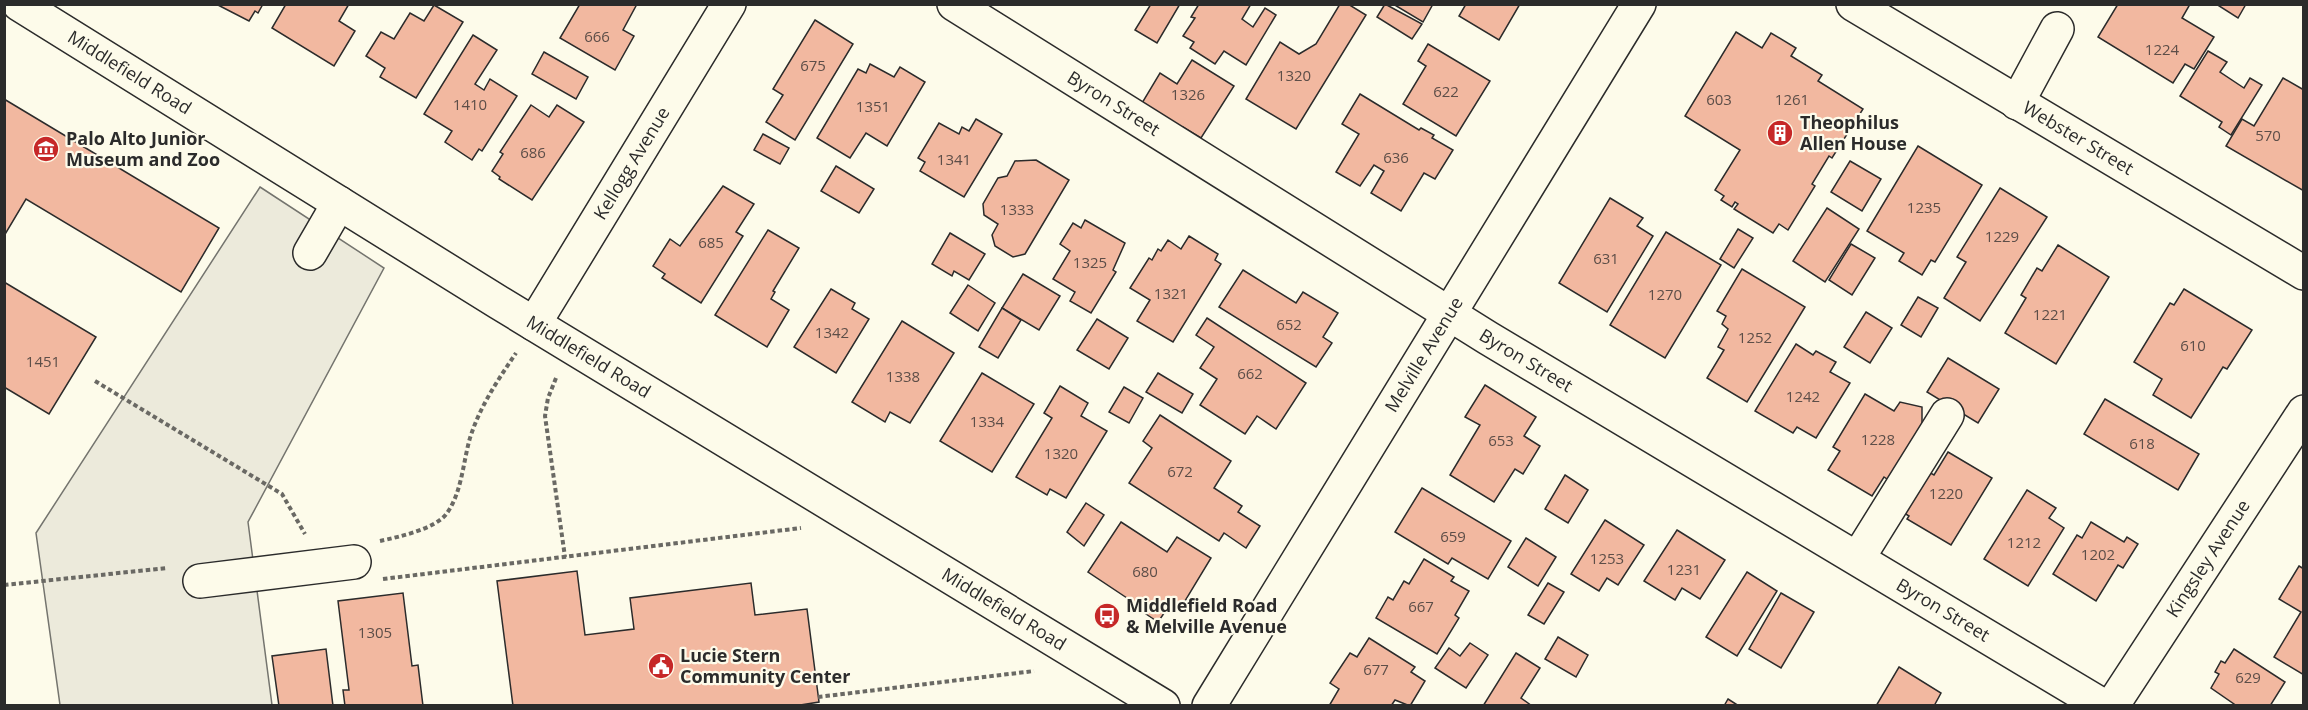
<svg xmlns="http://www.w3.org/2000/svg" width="2308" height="710" viewBox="0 0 2308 710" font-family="'Open Sans',sans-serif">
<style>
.parking{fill:#eceadb;stroke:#74746e;stroke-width:1.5}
.building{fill:#f2b8a0;stroke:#2b2b2b;stroke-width:1.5}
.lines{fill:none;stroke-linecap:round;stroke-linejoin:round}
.minor-casing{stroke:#2b2b2b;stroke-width:36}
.major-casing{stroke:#2b2b2b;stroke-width:36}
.path{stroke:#6a6964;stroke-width:4;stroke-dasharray:4.5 3;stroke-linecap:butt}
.minor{stroke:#fdfbea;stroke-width:33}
.major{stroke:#fdfbea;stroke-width:33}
.labels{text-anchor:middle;stroke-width:4.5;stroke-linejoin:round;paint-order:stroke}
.number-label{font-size:15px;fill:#5d4e48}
.street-label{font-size:18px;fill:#2b2b2b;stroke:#fdfbea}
.poi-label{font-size:18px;font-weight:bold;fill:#2b2b2b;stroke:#fdfbea;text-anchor:start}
</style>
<rect width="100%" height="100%" fill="#fdfbea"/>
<!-- parking -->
<path class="parking" d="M260 187 384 268 248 522 272 705H60L36 533Z"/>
<!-- building -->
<g class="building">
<path d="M216 4H263L258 13 255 11 249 21Z"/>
<path d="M286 4H349L339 21 355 31 334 66 272 28Z"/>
<path d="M580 4H637L623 30 634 36 615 70 560 38Z"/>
<path d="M1151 4H1180L1157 43 1135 30Z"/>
<path d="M1199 4H1251L1242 19 1253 27 1265 8 1276 15 1246 65 1224 51 1215 64 1190 48 1194 42 1183 36 1195 18 1191 17Z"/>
<path d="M1340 4H1348L1366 15 1296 129 1246 99 1280 42 1299 54 1316 44Z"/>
<path d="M1385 4 1422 24 1412 39 1377 17Z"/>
<path d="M1393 4H1433L1423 22Z"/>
<path d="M1466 4H1520L1499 40 1459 16Z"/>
<path d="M2118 4H2186L2189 6 2182 18 2214 37 2194 69 2185 64 2173 83 2098 37Z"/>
<path d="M2216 4H2246L2238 18Z"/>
<path d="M434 5 463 22 416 98 380 77 385 68 366 56 381 32 394 39 410 13 424 21Z"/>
<path d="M815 20 853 44 795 140 766 122 783 95 773 89Z"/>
<path d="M1736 32 1762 48 1771 33 1796 48 1791 56 1822 75 1818 81 1863 109 1832 158 1829 156 1812 184 1815 186 1788 230 1779 224 1773 233 1734 209 1738 204 1735 202 1732 207 1721 200 1724 196 1715 190 1740 150 1685 116Z"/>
<path d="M473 35 497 50 475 84 484 90 490 79 517 96 482 151 479 149 472 160 445 142 452 131 424 114Z"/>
<path d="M1428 44 1490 81 1456 136 1403 104 1426 66 1418 61Z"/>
<path d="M2208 51 2227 62 2220 72 2244 88 2250 78 2262 85 2231 135 2219 127 2222 122 2180 96Z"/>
<path d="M544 52 588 77 576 99 532 74Z"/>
<path d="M1192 60 1234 86 1201 138 1183 127 1179 134 1142 103 1160 73 1177 84Z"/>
<path d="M870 64 894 77 900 67 925 82 887 146 866 133 850 158 817 138 858 69 866 73Z"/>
<path d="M2283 78 2304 90V191L2226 146 2242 119 2254 126Z"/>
<path d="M1360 94 1419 130 1421 128 1434 135 1432 138 1453 150 1435 179 1424 173 1401 211 1371 193 1384 171 1374 165 1360 186 1336 172 1359 134 1342 124Z"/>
<path d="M4 99 219 228 181 292 26 199 4 236Z"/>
<path d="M531 105 549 117 557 105 584 122 532 200 499 179 500 177 492 171 503 154 500 152Z"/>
<path d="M976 119 1002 134 964 197 920 171 925 162 918 158 939 123 959 134 962 127 969 131Z"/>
<path d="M763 134 789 148 780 164 754 150Z"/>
<path d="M1918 146 1982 185 1935 262 1931 260 1922 275 1899 261 1904 253 1867 231Z"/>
<path d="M1036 160 1069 180 1025 254 1013 257 995 246 992 235 998 224 984 215 983 204 998 178 1007 176 1015 161Z"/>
<path d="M1850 161 1881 179 1862 211 1831 192Z"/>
<path d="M836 166 874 189 859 213 821 191Z"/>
<path d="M723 186 754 204 736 232 743 236 701 303 662 278 665 274 653 266 670 239 680 246Z"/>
<path d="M2000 188 2047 217 1980 321 1944 298 1966 262 1957 257Z"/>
<path d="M1610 198 1643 218 1637 226 1653 236 1607 312 1559 283Z"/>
<path d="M1827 208 1859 229 1825 282 1793 261Z"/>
<path d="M1085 220 1125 243 1113 270 1116 272 1091 313 1070 301 1075 292 1053 279 1070 251 1060 244 1073 223 1081 228Z"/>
<path d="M1738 229 1753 238 1734 268 1720 259Z"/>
<path d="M768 230 799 248 773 291 775 292 771 299 789 310 767 347 715 315Z"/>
<path d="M1666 232 1721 265 1665 358 1610 325Z"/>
<path d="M950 233 985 254 969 280 954 271 952 276 932 264Z"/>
<path d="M1189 236 1218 254 1215 260 1221 264 1173 342 1137 321 1150 300 1130 288 1149 258 1152 260 1158 249 1161 251 1168 240 1181 249Z"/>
<path d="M1851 244 1875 258 1852 295 1829 280Z"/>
<path d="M2058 245 2109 277 2056 364 2005 333 2026 298 2021 295 2037 268 2042 271Z"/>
<path d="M1742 269 1805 307 1747 402 1707 378 1724 350 1718 347 1728 329 1722 324 1726 316 1717 311Z"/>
<path d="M1243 270 1296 303 1303 292 1338 313 1323 337 1332 343 1316 367 1219 307Z"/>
<path d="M1023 274 1060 296 1039 330 1002 308Z"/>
<path d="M4 282 96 337 49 414 4 387Z"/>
<path d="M968 285 995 303 978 331 950 313Z"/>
<path d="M831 289 855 303 852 309 869 319 836 373 794 347Z"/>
<path d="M2184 289 2252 330 2227 369 2223 367 2191 418 2153 395 2162 379 2134 362 2170 303 2174 305Z"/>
<path d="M1918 297 1938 308 1921 337 1901 325Z"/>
<path d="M1002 308 1021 320 998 358 979 347Z"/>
<path d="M1866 312 1892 328 1870 363 1844 347Z"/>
<path d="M1207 318 1306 383 1276 429 1257 416 1245 434 1200 405 1217 379 1200 368 1214 347 1196 335Z"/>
<path d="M1097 319 1128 338 1109 369 1077 350Z"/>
<path d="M902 321 954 353 910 423 890 412 885 422 852 402Z"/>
<path d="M1796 344 1813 355 1816 351 1836 362 1830 372 1850 383 1816 438 1797 427 1793 433 1755 411Z"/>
<path d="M1948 358 1999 389 1978 423 1927 392Z"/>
<path d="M982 373 1034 404 992 472 940 441Z"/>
<path d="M1158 373 1193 394 1182 413 1146 392Z"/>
<path d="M1485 385 1536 417 1524 436 1540 446 1523 474 1515 469 1494 502 1450 475 1480 425 1465 417Z"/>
<path d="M1060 386 1088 403 1081 416 1107 431 1066 498 1050 489 1047 495 1016 477 1052 418 1044 413Z"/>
<path d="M1124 387 1143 398 1129 423 1109 412Z"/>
<path d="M1865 394 1894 411 1900 402 1922 407V434L1893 483 1884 477 1872 496 1828 470 1840 451 1833 447Z"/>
<path d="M2105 399 2199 454 2178 490 2084 434Z"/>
<path d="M1160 415 1231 461 1214 488 1242 506 1238 512 1260 526 1246 548 1224 533 1219 541 1129 483 1152 448 1143 441Z"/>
<path d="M1948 452 1992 478 1951 545 1907 519 1909 516 1901 511 1925 470 1934 475Z"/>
<path d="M1565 475 1588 490 1568 523 1545 509Z"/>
<path d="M1422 488 1511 541 1488 579 1452 558 1448 564 1395 532Z"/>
<path d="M2027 490 2056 508 2049 518 2064 528 2028 586 1984 559Z"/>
<path d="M1086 503 1104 515 1084 546 1067 532Z"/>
<path d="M1605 520 1644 545 1618 585 1607 578 1599 591 1571 574Z"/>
<path d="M1121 522 1167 552 1177 537 1211 558 1182 606 1171 603 1158 622 1140 610 1142 608 1088 572Z"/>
<path d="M2091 522 2124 542 2127 537 2138 544 2123 568 2118 565 2096 601 2053 574 2077 535 2082 538Z"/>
<path d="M1677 530 1725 560 1700 599 1682 588 1675 600 1644 581Z"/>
<path d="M1526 538 1556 557 1538 586 1508 567Z"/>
<path d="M1424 559 1454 577 1451 581 1469 591 1455 615 1459 618 1437 654 1376 618 1388 597 1393 600 1404 581 1409 584Z"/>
<path d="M2299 566 2304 569V675L2274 657 2301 612 2279 599Z"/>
<path d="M577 571 585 635 634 629 630 598 751 583 755 615 807 609 819 702 794 706H513L497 581Z"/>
<path d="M1747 572 1777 591 1737 656 1706 637Z"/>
<path d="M1548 583 1564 592 1544 624 1528 615Z"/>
<path d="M403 593 412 666 418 665 423 706H345L343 690H349L338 601Z"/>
<path d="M1781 593 1814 612 1781 668 1749 649Z"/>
<path d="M1558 637 1588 655 1576 677 1545 659Z"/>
<path d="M1369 638 1415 667 1411 672 1425 681 1410 706 1395 700 1391 706H1329L1339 689 1330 683 1350 653 1357 657Z"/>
<path d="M1470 643 1488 655 1466 688 1435 668 1449 648 1460 656Z"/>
<path d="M326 649 333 706H279L272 656Z"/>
<path d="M2234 649 2285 682 2270 706H2237L2211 688 2219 674 2215 672 2221 661 2225 663Z"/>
<path d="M1516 653 1540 668 1521 698 1532 706H1483Z"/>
<path d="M1899 667 1941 693 1934 706H1876Z"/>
<path d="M1728 699 1739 706H1724Z"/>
</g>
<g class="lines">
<!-- minor casing -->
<g class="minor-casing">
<g id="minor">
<path id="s1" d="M954 4 1488 338 2103 706"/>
<path id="s2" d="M1853 4 2304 273"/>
<path d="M2017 103 2057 29"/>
<path d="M310 253 339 203"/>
<path id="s3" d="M534 324 729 4"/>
<path d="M1858 558 1947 415"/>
<path d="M200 581 354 562"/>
<path id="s4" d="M1209 706 1639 4"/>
<path id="s5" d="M2112 706 2304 412"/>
</g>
</g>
<!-- major casing -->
<g class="major-casing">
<g id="major">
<path id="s6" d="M19 4 498 302 1163 706"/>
</g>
</g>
<!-- path -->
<g class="path">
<path d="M556 378 548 398 545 416 565 557"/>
<path d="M95 381 282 494 305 534"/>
<path d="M380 541C398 537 436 529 447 513 462 492 463 462 470 438 480 406 498 380 516 353"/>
<path d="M383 579 801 528"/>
<path d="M4 585 167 568"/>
<path d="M818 697 1034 671"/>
</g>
<!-- minor -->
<use href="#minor" class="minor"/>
<!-- major -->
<use href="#major" class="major"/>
</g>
<!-- icons -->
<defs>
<g id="building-disc" transform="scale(1.35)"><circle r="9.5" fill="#c62828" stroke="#fdfbea"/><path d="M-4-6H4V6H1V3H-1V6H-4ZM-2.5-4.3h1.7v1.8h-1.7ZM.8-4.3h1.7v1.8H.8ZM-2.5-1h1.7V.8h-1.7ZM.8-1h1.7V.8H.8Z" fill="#fff"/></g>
<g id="museum-disc" transform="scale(1.35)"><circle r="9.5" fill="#c62828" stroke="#fdfbea"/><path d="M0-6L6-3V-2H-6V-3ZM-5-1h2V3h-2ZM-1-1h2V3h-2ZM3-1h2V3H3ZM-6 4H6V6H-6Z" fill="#fff"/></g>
<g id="bus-disc" transform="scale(1.35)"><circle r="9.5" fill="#c62828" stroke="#fdfbea"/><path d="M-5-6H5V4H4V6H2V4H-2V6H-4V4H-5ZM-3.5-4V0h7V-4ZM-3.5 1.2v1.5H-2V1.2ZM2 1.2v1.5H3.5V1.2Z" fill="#fff"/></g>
<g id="civic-disc" transform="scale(1.35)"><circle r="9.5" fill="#c62828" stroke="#fdfbea"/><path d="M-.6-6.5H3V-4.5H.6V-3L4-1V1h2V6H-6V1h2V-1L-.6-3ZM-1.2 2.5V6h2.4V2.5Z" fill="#fff"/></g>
</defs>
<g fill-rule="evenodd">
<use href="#building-disc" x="1780" y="133"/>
<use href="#museum-disc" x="46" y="149"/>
<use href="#bus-disc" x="1107" y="616"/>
<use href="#civic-disc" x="661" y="666"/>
</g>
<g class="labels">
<!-- number labels -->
<g class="number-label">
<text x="597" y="42">666</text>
<text x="2162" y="55">1224</text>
<text x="813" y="71">675</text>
<text x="1294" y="81">1320</text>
<text x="1446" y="97">622</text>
<text x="1188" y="100">1326</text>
<text x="1719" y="105">603</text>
<text x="1792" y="105">1261</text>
<text x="470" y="110">1410</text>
<text x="873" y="112">1351</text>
<text x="2268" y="141">570</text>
<text x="533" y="158">686</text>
<text x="1396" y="163">636</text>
<text x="954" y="165">1341</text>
<text x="1924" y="213">1235</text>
<text x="1017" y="215">1333</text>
<text x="2002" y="242">1229</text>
<text x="711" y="248">685</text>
<text x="1606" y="264">631</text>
<text x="1090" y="268">1325</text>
<text x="1171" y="299">1321</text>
<text x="1665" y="300">1270</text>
<text x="2050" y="320">1221</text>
<text x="1289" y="330">652</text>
<text x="832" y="338">1342</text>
<text x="1755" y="343">1252</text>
<text x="2193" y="351">610</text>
<text x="43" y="367">1451</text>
<text x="1250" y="379">662</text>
<text x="903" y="382">1338</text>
<text x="1803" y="402">1242</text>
<text x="987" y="427">1334</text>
<text x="1878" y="445">1228</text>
<text x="1501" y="446">653</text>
<text x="2142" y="449">618</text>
<text x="1061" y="459">1320</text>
<text x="1180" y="477">672</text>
<text x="1946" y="499">1220</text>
<text x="1453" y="542">659</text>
<text x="2024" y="548">1212</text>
<text x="2098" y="560">1202</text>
<text x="1607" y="564">1253</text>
<text x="1684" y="575">1231</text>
<text x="1145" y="577">680</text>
<text x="1421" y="612">667</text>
<text x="375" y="638">1305</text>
<text x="1376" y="675">677</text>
<text x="2248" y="683">629</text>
</g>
<!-- street labels -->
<g class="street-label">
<text dy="6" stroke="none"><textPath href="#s6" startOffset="130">Middlefield Road</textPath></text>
<text dy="6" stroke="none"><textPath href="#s1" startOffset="188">Byron Street</textPath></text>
<text dy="6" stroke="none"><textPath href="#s2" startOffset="262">Webster Street</textPath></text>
<text dy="6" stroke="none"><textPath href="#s3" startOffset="188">Kellogg Avenue</textPath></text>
<text dy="6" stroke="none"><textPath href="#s4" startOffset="412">Melville Avenue</textPath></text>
<text dy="6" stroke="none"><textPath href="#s6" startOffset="670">Middlefield Road</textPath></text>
<text dy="6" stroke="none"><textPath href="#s1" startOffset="674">Byron Street</textPath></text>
<text dy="6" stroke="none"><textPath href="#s5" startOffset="176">Kingsley Avenue</textPath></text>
<text dy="6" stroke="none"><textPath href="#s6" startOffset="1156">Middlefield Road</textPath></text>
<text dy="6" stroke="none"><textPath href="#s1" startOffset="1160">Byron Street</textPath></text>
</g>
<!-- poi labels -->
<g class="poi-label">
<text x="1800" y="129">Theophilus<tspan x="1800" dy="21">Allen House</tspan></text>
<text x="66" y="145">Palo Alto Junior<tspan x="66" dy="21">Museum and Zoo</tspan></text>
<text x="1126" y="612">Middlefield Road<tspan x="1126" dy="21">&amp; Melville Avenue</tspan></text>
<text x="680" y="662">Lucie Stern<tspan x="680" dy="21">Community Center</tspan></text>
</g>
</g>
<!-- border -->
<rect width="2308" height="710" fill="none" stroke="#2b2b2b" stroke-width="12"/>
</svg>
